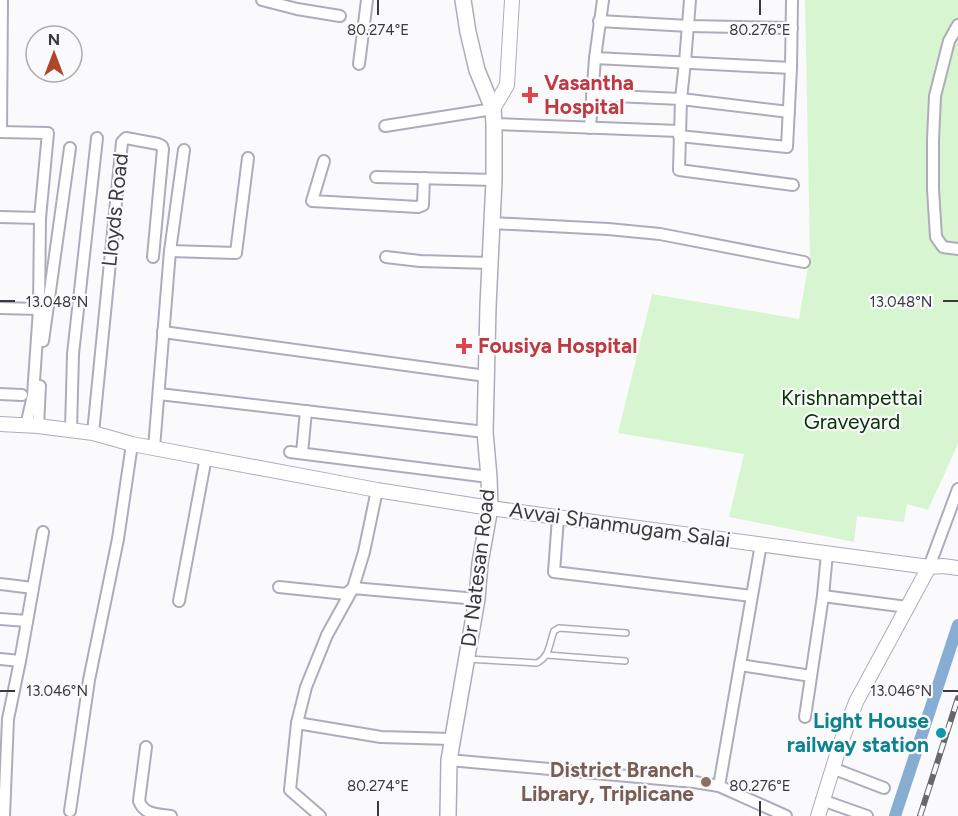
<svg xmlns="http://www.w3.org/2000/svg" width="958" height="816" viewBox="0 0 958 816" font-family="Figtree,sans-serif">
<style>
.green{fill:#d8f5d2}
.lines{fill:none;stroke-linecap:round;stroke-linejoin:round}
.canal{stroke:#88add3;stroke-width:12}
.service-casing{stroke:#aeacbb;stroke-width:8}
.minor-casing{stroke:#aeacbb;stroke-width:14}
.tertiary-casing{stroke:#aeacbb;stroke-width:16}
.secondary-casing{stroke:#aeacbb;stroke-width:18}
.service{stroke:#fff;stroke-width:5}
.minor{stroke:#fff;stroke-width:10}
.tertiary{stroke:#fff;stroke-width:14}
.secondary{stroke:#fff;stroke-width:15}
.rail-casing{stroke:#67676c;stroke-width:6}
.rail{stroke:#fafafd;stroke-width:4;stroke-dasharray:11;stroke-linecap:butt}
.ticks{fill:none;stroke:#3a393f;stroke-width:2}
.health-dot{fill:#e0444e;stroke:#fafafd;stroke-width:2}
.culture-dot{fill:#0f9aa8;stroke:#fafafd;stroke-width:2}
.education-dot{fill:#8d6e63;stroke:#fafafd;stroke-width:2}
.labels{text-anchor:middle;stroke-width:4.5;stroke-linejoin:round;paint-order:stroke}
.health-label{font-size:21px;font-weight:bold;fill:#be3a42;stroke:#fafafd;text-anchor:start}
.street-label{font-size:21px;fill:#3a393f;stroke:#fafafd}
.park-label{font-size:21px;fill:#043400;stroke:#fafafd}
.culture-label{font-size:21px;font-weight:bold;fill:#0d838f;stroke:#fafafd;text-anchor:end}
.education-label{font-size:21px;font-weight:bold;fill:#785e54;stroke:#fafafd;text-anchor:end}
.ticks-label{font-size:15px;text-anchor:middle;fill:#3a393f;stroke:#fafafd;stroke-width:4.5;stroke-linejoin:round;paint-order:stroke}
</style>
<rect width="100%" height="100%" fill="#fafafd"/>
<!-- green -->
<path class="green" d="M805 0H958V444L928 510 907 504 904 522 857 516 854 542 729 517 744 454 618 433 652 294 799 319 810 255Z"/>
<g class="lines">
<!-- canal -->
<path class="canal" d="M895 816 958 625"/>
<!-- service casing -->
<g class="service-casing">
<g id="service">
<path d="M547 655 625 661"/>
<path d="M468 659 537 663C550 656 549 644 554 631L559 628 626 633"/>
</g>
</g>
<!-- minor casing -->
<g class="minor-casing">
<g id="minor">
<path d="M262 0 297 9 340 16"/>
<path d="M690 0 685 62 681 99 679 170 793 185"/>
<path d="M599 21 689 26 792 28"/>
<path d="M958 25 949 41 935 96 933 140V189L936 237 943 247 958 249"/>
<path d="M595 58 791 68"/>
<path d="M359 64 367 0"/>
<path d="M592 95 681 99 789 112"/>
<path d="M494 124 679 131"/>
<path d="M385 126 493 109"/>
<path d="M590 128 595 58 603 0"/>
<path d="M0 132 48 133 40 218 39 309 33 395 26 426"/>
<path d="M1 132 2 0"/>
<path d="M679 136 787 147 791 68 792 0"/>
<path d="M324 161 312 201 418 207 423 205 424 178"/>
<path d="M376 177 494 180"/>
<path d="M0 217 40 218"/>
<path d="M492 223 608 229 660 234 804 262"/>
<path d="M170 251 236 253 248 158"/>
<path d="M386 257 420 261 490 263"/>
<path d="M0 308 39 309"/>
<path d="M163 332 486 376"/>
<path d="M43 341 70 148"/>
<path d="M0 394 22 395"/>
<path d="M159 394 485 432"/>
<path d="M38 426 40 386"/>
<path d="M71 430 73 354 97 138"/>
<path d="M93 433 122 142 126 138 158 144 162 146 163 149 153 257"/>
<path d="M154 448 170 251 184 150"/>
<path d="M290 452 489 477"/>
<path d="M302 453 306 411"/>
<path d="M558 518 554 572 752 596"/>
<path d="M929 567 958 489"/>
<path d="M0 584 33 588"/>
<path d="M279 587 346 594 353 588 477 599"/>
<path d="M823 596 907 607"/>
<path d="M179 601 206 457"/>
<path d="M0 619 27 621"/>
<path d="M0 659 20 661"/>
<path d="M740 665 811 676"/>
<path d="M805 717 823 596 827 553"/>
<path d="M297 723 381 737 452 739"/>
<path d="M146 747 139 801C144 815 158 814 171 816"/>
<path d="M449 760 694 782 719 786 786 816"/>
<path d="M832 768 884 788"/>
<path d="M719 786 761 544"/>
<path d="M822 800 867 816"/>
<path d="M70 811 89 680 118 539 132 444"/>
<path d="M4 816 8 719 20 661 43 532"/>
<path d="M320 816 290 790 297 723 306 687 327 635 353 588 364 552 377 490"/>
</g>
</g>
<!-- tertiary casing -->
<g class="tertiary-casing">
<g id="tertiary">
<path d="M493 109 507 85 512 0"/>
<path d="M0 424 38 426 93 433 132 444 377 490 490 508 929 567 943 566 958 568"/>
<path d="M818 816 840 745 856 702 929 567"/>
</g>
</g>
<!-- secondary casing -->
<g class="secondary-casing">
<path id="secondary" d="M448 816 449 760 477 599 480 563 490 508 489 477 485 432 488 306 494 180V124L493 109 477 70 468 32 463 0"/>
</g>
<!-- service -->
<use href="#service" class="service"/>
<!-- minor -->
<use href="#minor" class="minor"/>
<!-- tertiary -->
<use href="#tertiary" class="tertiary"/>
<!-- secondary -->
<use href="#secondary" class="secondary"/>
<!-- rail casing -->
<g class="rail-casing">
<path id="rail" d="M920 816 958 698"/>
</g>
<!-- rail -->
<use href="#rail" class="rail"/>
</g>
<!-- ticks -->
<path class="ticks" d="M378 0V15M760 0V15M0 301H15M943 301H958M0 691H15M943 691H958M378 801V816M760 801V816"/>
<!-- markers -->
<g class="health-dot">
<path d="M527 86h6v6h6v6h-6v6h-6v-6h-6v-6h6z"/>
<path d="M461 337h6v6h6v6h-6v6h-6v-6h-6v-6h6z"/>
</g>
<circle class="culture-dot" cx="941" cy="733" r="6"/>
<circle class="education-dot" cx="706" cy="782" r="6"/>
<g class="labels">
<!-- health labels -->
<g class="health-label">
<text x="544" y="90">Vasantha<tspan x="544" dy="24">Hospital</tspan></text>
<text x="478" y="353">Fousiya Hospital</text>
</g>
<!-- street labels -->
<g class="street-label">
<text transform="translate(115 210) rotate(-84)" y="7">Lloyds Road</text>
<text transform="translate(620 525) rotate(8)" y="7">Avvai Shanmugam Salai</text>
<text transform="translate(478 568) rotate(-83)" y="7">Dr Natesan Road</text>
</g>
<!-- park labels -->
<g class="park-label">
<text x="852" y="405">Krishnampettai<tspan x="852" dy="24">Graveyard</tspan></text>
</g>
<!-- culture labels -->
<g class="culture-label">
<text x="929" y="728">Light House<tspan x="929" dy="24">railway station</tspan></text>
</g>
<!-- education labels -->
<g class="education-label">
<text x="694" y="777">District Branch<tspan x="694" dy="24">Library, Triplicane</tspan></text>
</g>
</g>
<g class="ticks-label">
<text x="378" y="35">80.274°E</text>
<text x="760" y="35">80.276°E</text>
<text x="57" y="307">13.048°N</text>
<text x="901" y="307">13.048°N</text>
<text x="57" y="696">13.046°N</text>
<text x="901" y="696">13.046°N</text>
<text x="378" y="791">80.274°E</text>
<text x="760" y="791">80.276°E</text>
</g>
<!-- north arrow -->
<g transform="translate(54 54)"><circle r="28" fill="#fafafd" stroke="#adadb1" stroke-width="1.5"/>
<path d="M0-4.5L10 22L0 15L-10 22Z" fill="#ae4627"/>
<text y="-9" font-size="16" font-weight="bold" text-anchor="middle" fill="#3a393f">N</text>
</g>
</svg>
